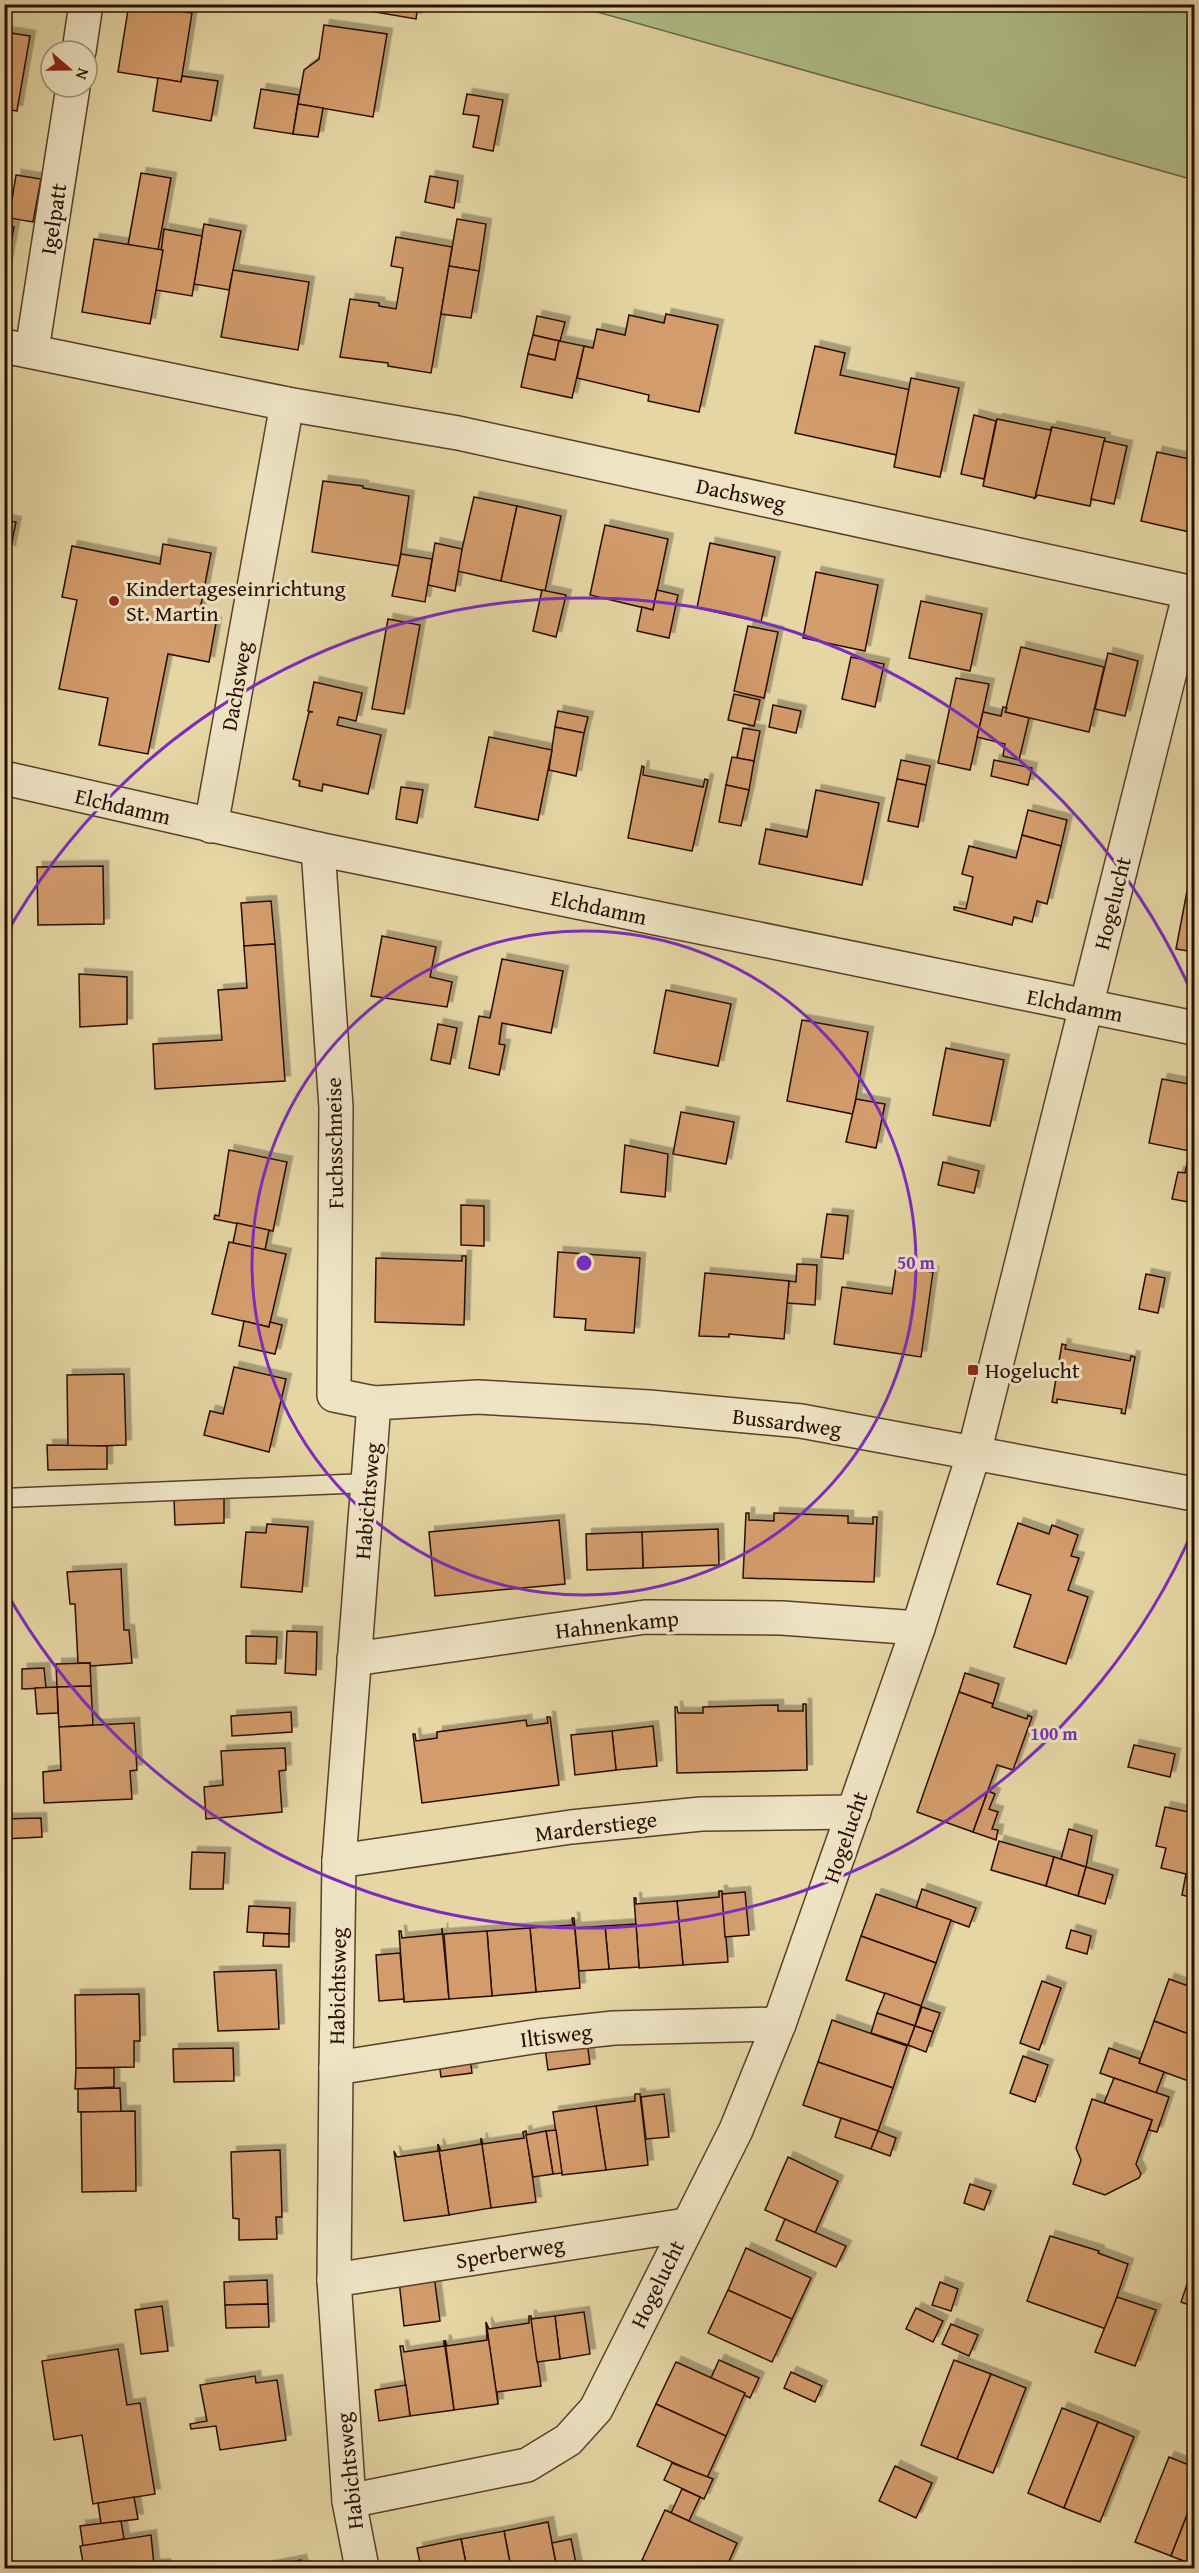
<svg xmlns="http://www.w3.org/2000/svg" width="1199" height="2573" viewBox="0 0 1199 2573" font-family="'Gentium Book Plus',serif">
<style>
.green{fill:#b0bf8a;stroke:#6c6645;stroke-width:1.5}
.building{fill:#d39c6c;stroke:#290d00;stroke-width:1.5;filter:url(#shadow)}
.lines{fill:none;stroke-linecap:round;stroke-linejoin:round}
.lane-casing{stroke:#583f29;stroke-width:21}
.street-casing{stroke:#583f29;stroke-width:36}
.lane{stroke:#eee4c4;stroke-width:18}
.street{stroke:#eee4c4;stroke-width:33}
.ring{fill:none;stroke:#7b2cbf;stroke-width:3}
.poi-dot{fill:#8f2418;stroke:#eee4c4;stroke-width:2}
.labels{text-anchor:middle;stroke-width:6;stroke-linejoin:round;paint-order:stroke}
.street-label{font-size:22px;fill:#290d00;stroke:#eee4c4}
.poi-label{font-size:22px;fill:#290d00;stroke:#eee4c4;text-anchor:start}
.centre{fill:#7b2cbf;stroke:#eee4c4;stroke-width:3}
.ring-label{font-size:18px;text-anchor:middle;font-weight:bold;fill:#7b2cbf;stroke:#eee4c4;stroke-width:6;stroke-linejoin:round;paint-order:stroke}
</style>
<defs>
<filter id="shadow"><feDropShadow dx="5.5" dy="-5.5" stdDeviation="0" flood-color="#0004"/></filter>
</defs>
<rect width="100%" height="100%" fill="#e5d6a4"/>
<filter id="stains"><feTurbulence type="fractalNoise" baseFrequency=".00333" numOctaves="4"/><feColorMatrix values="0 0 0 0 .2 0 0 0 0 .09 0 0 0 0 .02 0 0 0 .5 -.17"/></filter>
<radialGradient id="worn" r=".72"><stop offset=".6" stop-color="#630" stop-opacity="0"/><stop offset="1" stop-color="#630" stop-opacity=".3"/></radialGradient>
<!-- green -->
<path class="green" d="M583 5H1194V180L583 8Z"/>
<!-- building -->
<g class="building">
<path d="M129 4 192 13 181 82 118 72Z"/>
<path d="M358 4H418L416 19 357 9Z"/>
<path d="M324 25 387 34 373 117 298 104 304 70 319 59Z"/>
<path d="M4 32 30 36 17 111 4 109Z"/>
<path d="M182 76 218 81 211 121 153 111 158 78 181 82Z"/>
<path d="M261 89 299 95 293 134 254 128Z"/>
<path d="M467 94 503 100 493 151 473 147 479 116 463 114Z"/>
<path d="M298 104 323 108 318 137 293 134Z"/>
<path d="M141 173 171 178 158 250 128 245Z"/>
<path d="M16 175 41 179 33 222 9 218Z"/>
<path d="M430 176 458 181 454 208 425 202Z"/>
<path d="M457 219 486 224 479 271 449 266Z"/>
<path d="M204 224 241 231 229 290 194 284Z"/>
<path d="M4 225 14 227 4 279Z"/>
<path d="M164 229 202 236 192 296 156 290Z"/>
<path d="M396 237 452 247 431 373 388 366V363L340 357 350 299 379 303V306L396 309 403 268 391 266Z"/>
<path d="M94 239 163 250 150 324 82 312Z"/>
<path d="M449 266 479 271 471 318 441 314Z"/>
<path d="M233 270 309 282 298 350 221 337Z"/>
<path d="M666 314 718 325 699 412 648 401 649 395 577 378 584 346 593 348 597 329 625 335 629 315 664 323Z"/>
<path d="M537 316 565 322 560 341 533 335Z"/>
<path d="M533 335 559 341 555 360 528 354Z"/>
<path d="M559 341 584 346 572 398 521 387 528 354 555 360Z"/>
<path d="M815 346 845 353 840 375 911 390 897 455 795 433Z"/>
<path d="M911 378 959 388 940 477 894 467Z"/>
<path d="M974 415 996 421 984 479 961 474Z"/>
<path d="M997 419 1050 430 1052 427 1035 498 983 486Z"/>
<path d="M1052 427 1105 438 1090 506 1038 495 1035 498Z"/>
<path d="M1104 441 1127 446 1114 504 1091 499Z"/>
<path d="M1157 452 1194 460V533L1141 521Z"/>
<path d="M323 481 363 486V488L409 496 399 566 312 552Z"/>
<path d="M474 497 517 506 501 581 457 571Z"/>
<path d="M517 506 561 516 545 591 501 581Z"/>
<path d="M4 520 16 522 10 551 4 550Z"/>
<path d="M605 525 668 539 653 610 590 595Z"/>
<path d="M435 543 462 549 455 591 428 585Z"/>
<path d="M710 543 775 557 761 622 697 608Z"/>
<path d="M163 544 211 553 198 620 216 623 209 662 168 654 148 754 99 745 108 698 59 689 77 600 62 597 72 546 160 564Z"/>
<path d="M401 554 432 559 425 602 392 596Z"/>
<path d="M816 572 878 585 865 651 803 638Z"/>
<path d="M542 590 566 595 556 637 533 631Z"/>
<path d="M657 590 678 595 669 638 637 631 642 607 653 610Z"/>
<path d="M921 601 982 614 970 671 909 658Z"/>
<path d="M388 619 420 625 404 714 372 709Z"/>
<path d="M748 626 778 632 764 698 734 691Z"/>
<path d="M1021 647 1104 667 1089 732 1005 712Z"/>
<path d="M1108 653 1138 661 1125 716 1095 709Z"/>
<path d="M851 657 884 664 875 707 842 699Z"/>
<path d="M956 678 989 684 970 770 938 763Z"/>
<path d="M314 682 362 693 356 721 339 717 337 725 381 735 368 794 323 784 322 791 299 786 300 781 293 779 309 712H313L308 711Z"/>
<path d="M734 694 760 700 754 726 728 720Z"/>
<path d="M773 705 801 711 796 733 769 727Z"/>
<path d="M1003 707 1007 708 1005 712 1029 718 1019 760 1003 756 1005 744 977 737 983 712 1001 716Z"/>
<path d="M558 711 588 717 584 733 555 727Z"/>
<path d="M555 727 584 733 576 776 549 770Z"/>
<path d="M743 728 760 731 754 761 737 758Z"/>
<path d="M489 737 552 750 538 820 475 807Z"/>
<path d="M732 757 754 761 749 790 726 785Z"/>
<path d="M901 760 930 766 926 785 897 779Z"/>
<path d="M994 760 1032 768 1028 785 991 776Z"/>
<path d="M642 766 644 767 643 775 703 787 705 779 708 780 692 851 628 838Z"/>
<path d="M897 779 926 785 918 827 888 821Z"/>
<path d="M726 785 749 790 741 826 719 822Z"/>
<path d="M401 787 423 790 417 823 396 819Z"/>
<path d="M816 790 879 803 862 885 759 864 766 829 807 837Z"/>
<path d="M1028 810 1067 820 1061 846 1022 835Z"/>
<path d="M1022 835 1061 846 1047 904 1037 901 1032 922 1014 917 1012 925 954 910V907L966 909 973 877 962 874 969 846 1016 858Z"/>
<path d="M103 866 104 924 38 925 37 867Z"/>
<path d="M1188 886 1194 888V952L1176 949Z"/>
<path d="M271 901 275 944 244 946 241 903Z"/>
<path d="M382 936 436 947 430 977 452 982 447 1007 371 996Z"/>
<path d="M275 944 285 1081 155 1089 153 1044 222 1040 218 990 247 988 244 946Z"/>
<path d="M502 959 563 971 551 1033 502 1023 499 1044 505 1045 499 1075 469 1068 479 1016 490 1018Z"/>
<path d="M79 974 127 977V1024L80 1027Z"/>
<path d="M666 990 731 1004 718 1066 654 1053Z"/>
<path d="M802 1020 868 1032 853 1114 787 1101Z"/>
<path d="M438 1024 457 1028 450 1064 431 1060Z"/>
<path d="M946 1048 1004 1060 990 1126 933 1115Z"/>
<path d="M1162 1079 1194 1085V1203L1172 1199 1178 1172 1185 1173 1190 1151 1149 1143Z"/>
<path d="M856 1099 885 1104 876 1148 846 1142Z"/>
<path d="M681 1112 734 1122 726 1164 673 1154Z"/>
<path d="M625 1145 668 1154 665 1197 621 1192Z"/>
<path d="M229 1150 287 1162 273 1231 214 1219 215 1215 219 1216Z"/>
<path d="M943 1162 979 1171 974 1193 938 1185Z"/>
<path d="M461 1205 484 1206V1246L461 1245Z"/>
<path d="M827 1214 848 1216 843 1259 821 1257Z"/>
<path d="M237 1223 269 1230 265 1250 233 1243Z"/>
<path d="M229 1242 286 1254 269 1327 212 1314Z"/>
<path d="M558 1252 640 1258 634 1333 585 1330 586 1319 554 1317Z"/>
<path d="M462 1256H466L464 1325 375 1322 376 1258 462 1261Z"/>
<path d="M797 1264 817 1265 815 1305 787 1303 789 1281 796 1282Z"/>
<path d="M896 1267 933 1272 921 1357 834 1344 842 1287 892 1294Z"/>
<path d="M705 1273 789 1281 784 1339 729 1334V1337L699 1336Z"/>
<path d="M1146 1274 1165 1278 1158 1313 1139 1309Z"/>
<path d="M244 1321 269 1327 270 1322 282 1325 275 1354 239 1346Z"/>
<path d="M1062 1344 1066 1345 1065 1349 1130 1361 1131 1356 1135 1357 1125 1414 1121 1413 1122 1409 1057 1399V1403L1052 1402Z"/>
<path d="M234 1367 286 1379 269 1452 204 1435 210 1411 223 1414Z"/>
<path d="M124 1374 126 1445 68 1447 67 1375Z"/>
<path d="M47 1445 107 1446V1469L48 1470Z"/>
<path d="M224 1497V1523L175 1525 174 1498Z"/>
<path d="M746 1513H749V1520L774 1521V1513L848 1516V1523L873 1524V1517H877L874 1582 743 1578Z"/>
<path d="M559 1520 565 1584 435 1596 429 1532Z"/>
<path d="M1018 1523 1049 1534 1052 1525 1078 1535 1071 1556 1079 1558 1068 1590 1088 1597 1066 1664 1014 1647 1031 1595 997 1584Z"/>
<path d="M267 1524 308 1527 302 1592 241 1587 246 1532 266 1533Z"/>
<path d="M718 1529 719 1565 643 1568 642 1532Z"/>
<path d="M642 1532 643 1568 587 1570 586 1534Z"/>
<path d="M121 1569 124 1630H129L132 1663 91 1666 90 1663H78L75 1604H70L67 1572Z"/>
<path d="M287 1631 317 1632 316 1675 285 1673Z"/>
<path d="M246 1636 277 1637 276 1664 246 1663Z"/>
<path d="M90 1663 91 1686 57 1687 56 1664Z"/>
<path d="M44 1668 46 1688 22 1689V1669Z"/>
<path d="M965 1673 999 1684 993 1704 959 1692Z"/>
<path d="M91 1686 93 1725 59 1727 57 1687Z"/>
<path d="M57 1687 58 1713 37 1714 35 1688Z"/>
<path d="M959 1692 993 1704 992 1707 1027 1719 1028 1715 1032 1717 1013 1770 997 1765 973 1832 917 1812Z"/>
<path d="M803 1704H806L807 1770 677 1773 675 1707H677L678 1713H703V1707L778 1705V1711H803Z"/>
<path d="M291 1712 292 1732 232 1736 231 1716Z"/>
<path d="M547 1717H550L559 1785 422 1803 413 1734H415L416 1741 437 1738V1732L526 1720 527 1726 548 1723Z"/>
<path d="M134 1723 137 1770 130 1771 132 1799 44 1803 43 1772 61 1770 59 1727Z"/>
<path d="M653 1726 657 1766 616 1770 612 1731Z"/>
<path d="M612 1731 616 1770 575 1775 571 1735Z"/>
<path d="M1134 1745 1175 1754 1170 1777 1128 1767Z"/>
<path d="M285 1748 286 1770 279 1771 282 1812 206 1819 204 1787 223 1785 221 1751Z"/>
<path d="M988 1791 995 1794 989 1809 998 1812 992 1829 998 1830 996 1840 973 1832Z"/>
<path d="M1165 1807 1194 1813V1898L1182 1895 1186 1874 1161 1868 1166 1848 1156 1846Z"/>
<path d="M41 1818 42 1837 4 1839V1819Z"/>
<path d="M1069 1829 1092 1836 1086 1867 1061 1859Z"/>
<path d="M999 1841 1054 1857 1046 1886 991 1870Z"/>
<path d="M192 1852 225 1853 223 1889H190Z"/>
<path d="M1054 1857 1086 1867 1078 1896 1046 1886Z"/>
<path d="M1086 1867 1113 1875 1105 1904 1078 1896Z"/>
<path d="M922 1889 976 1908 969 1927 916 1908Z"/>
<path d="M719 1891H722L728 1962 683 1965 677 1901 719 1897Z"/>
<path d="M745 1892 749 1935 725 1937 722 1894Z"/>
<path d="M876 1894 951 1920 936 1963 861 1936Z"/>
<path d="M634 1898H636V1904L677 1901 683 1965 639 1968Z"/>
<path d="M249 1906 290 1908 289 1934 247 1932Z"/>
<path d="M572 1918H574L580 1988 536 1992 530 1928 573 1925Z"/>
<path d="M636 1924 639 1967 609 1969 605 1926Z"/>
<path d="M605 1926 609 1969 579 1971 575 1928Z"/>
<path d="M442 1928 449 1999 404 2002 399 1931H401L402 1938 442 1934Z"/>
<path d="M530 1928 536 1992 492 1996 487 1931Z"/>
<path d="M1071 1930 1091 1936 1087 1954 1066 1948Z"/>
<path d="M487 1931 492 1996 449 1999 444 1934Z"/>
<path d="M264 1933 289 1934V1947L263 1946Z"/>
<path d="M861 1936 936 1963 921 2006 846 1980Z"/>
<path d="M400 1953 404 1999 379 2001 376 1955Z"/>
<path d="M276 1970 279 2029 218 2031 214 1972Z"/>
<path d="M1169 1979 1194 1988V2036L1154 2021Z"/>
<path d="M1042 1981 1061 1988 1039 2050 1020 2043Z"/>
<path d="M885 1993 921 2006 915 2026 877 2013Z"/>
<path d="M139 1994 140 2041H134V2067L76 2068 75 1995Z"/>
<path d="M922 2007 940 2013 933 2032 915 2026Z"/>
<path d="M877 2013 915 2026 908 2045 871 2033Z"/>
<path d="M832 2020 907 2046 893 2088 818 2062Z"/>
<path d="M1154 2021 1194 2036V2083L1139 2063Z"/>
<path d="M915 2026 933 2032 926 2052 908 2045Z"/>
<path d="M587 2042 590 2064 548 2070 545 2048Z"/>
<path d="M233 2048 234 2081 174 2082 173 2049Z"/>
<path d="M1109 2048 1140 2059 1139 2063 1164 2072 1156 2093 1100 2073Z"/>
<path d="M1023 2056 1048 2065 1035 2102 1010 2093Z"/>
<path d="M470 2058 472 2073 441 2077 439 2062Z"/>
<path d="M818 2062 893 2088 878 2131 803 2105Z"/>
<path d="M76 2068H114V2087L75 2089Z"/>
<path d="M1114 2078 1169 2097 1157 2132 1149 2130 1152 2120 1104 2103Z"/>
<path d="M120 2088 121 2112H78V2089Z"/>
<path d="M635 2094H640L648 2165 606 2170 596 2106 635 2101Z"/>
<path d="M664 2094 669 2137 646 2139 641 2097Z"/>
<path d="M1092 2099 1152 2120 1136 2164 1141 2174 1139 2178 1105 2195 1073 2184 1081 2160 1076 2148Z"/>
<path d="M596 2106 606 2170 562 2175 553 2112Z"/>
<path d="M135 2111 136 2191 82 2192 81 2112Z"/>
<path d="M841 2118 878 2131 871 2149 835 2137Z"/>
<path d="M556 2130 562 2173 553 2174 546 2131Z"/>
<path d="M526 2131 536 2202 491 2208 481 2138 483 2144 524 2138 523 2132Z"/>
<path d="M546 2131 553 2174 533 2177 526 2135Z"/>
<path d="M878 2131 896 2138 890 2156 871 2149Z"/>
<path d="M481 2138 491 2208 449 2215 438 2144 441 2151 481 2144Z"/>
<path d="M438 2144 449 2215 404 2221 394 2151 397 2157 438 2151Z"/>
<path d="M280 2150 282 2217H276L277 2239 239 2240V2219L233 2218 231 2152Z"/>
<path d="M788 2157 838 2181 815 2233 765 2210Z"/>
<path d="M970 2184 991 2191 984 2210 964 2203Z"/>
<path d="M785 2219 846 2246 836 2267 776 2240Z"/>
<path d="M1050 2236 1099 2251 1098 2253 1128 2264 1106 2329 1027 2301Z"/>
<path d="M746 2248 811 2278 792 2319 728 2290Z"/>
<path d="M1194 2264V2307L1181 2302Z"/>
<path d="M434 2276 440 2321 404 2326 399 2281Z"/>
<path d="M267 2280 268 2304 225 2305 224 2282Z"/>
<path d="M940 2282 958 2289 951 2311 932 2305Z"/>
<path d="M728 2290 792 2319 772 2362 708 2333Z"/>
<path d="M1117 2297 1156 2310 1135 2366 1095 2352Z"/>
<path d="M268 2304 269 2327 226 2328 225 2305Z"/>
<path d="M162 2306 168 2351 141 2354 135 2310Z"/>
<path d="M916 2308 943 2321 933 2342 906 2329Z"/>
<path d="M584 2312 590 2354 560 2359 555 2316Z"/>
<path d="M529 2316H531L541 2386 497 2392 498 2404 486 2322 489 2329 529 2323Z"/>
<path d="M555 2316 560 2359 537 2362 531 2319Z"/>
<path d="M486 2322 498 2404 454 2410 445 2340 447 2346 487 2340Z"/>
<path d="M951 2324 978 2335 969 2356 942 2344Z"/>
<path d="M444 2340 454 2410 410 2416 400 2346H403L404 2352 444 2346Z"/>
<path d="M118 2349 127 2405 140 2403 155 2494 93 2504 82 2435 54 2440 42 2361Z"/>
<path d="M719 2360 759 2378 750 2398 711 2378Z"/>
<path d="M954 2360 991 2374 957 2459 921 2445Z"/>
<path d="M676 2362 745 2393 726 2436 656 2404Z"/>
<path d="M791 2372 822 2386 815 2402 784 2388Z"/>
<path d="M991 2374 1026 2388 993 2473 957 2459Z"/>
<path d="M255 2376 256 2383 277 2380 286 2440 220 2450 216 2426 191 2429 190 2424 207 2421 200 2385Z"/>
<path d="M406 2385 410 2416 379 2421 375 2390Z"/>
<path d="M656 2404 726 2436 707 2478 637 2446Z"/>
<path d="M1062 2408 1098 2422 1064 2508 1028 2493Z"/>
<path d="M1098 2422 1134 2437 1100 2522 1064 2508Z"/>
<path d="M1169 2457 1194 2467V2497L1171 2556 1135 2542Z"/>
<path d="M672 2463 713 2479 704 2499 664 2480Z"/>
<path d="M895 2466 932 2483 916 2518 879 2501Z"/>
<path d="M682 2489 700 2497 689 2521 671 2513Z"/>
<path d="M134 2497 138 2519 101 2524 98 2503Z"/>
<path d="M1194 2497V2565L1171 2556Z"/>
<path d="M665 2510 737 2543 726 2568H668L642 2560Z"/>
<path d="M121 2521 124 2539 83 2546 80 2526Z"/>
<path d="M548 2522 557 2568H511L504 2531Z"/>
<path d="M504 2531 511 2568H467L461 2539Z"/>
<path d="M151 2535 154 2565 165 2564 166 2568H84L80 2546Z"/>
<path d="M461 2539 467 2568H421L417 2548Z"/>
<path d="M571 2539 577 2568H557L552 2543Z"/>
<path d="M301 2560 303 2568H259Z"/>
</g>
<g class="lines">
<!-- lane casing -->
<g class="lane-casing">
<path id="lane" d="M4 1498 368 1483"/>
</g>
<!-- street casing -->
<g class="street-casing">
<g id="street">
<path d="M79 51 86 4"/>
<path d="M4 346 287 404 458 433 1194 593"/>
<path d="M32 350 73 87"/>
<path d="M4 778 318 849 1194 1028"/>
<path d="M211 826 287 404"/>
<path d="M318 849 336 1107 334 1395 374 1403 478 1397 649 1407 801 1421 1194 1494"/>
<path d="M354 1659 645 1617 782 1618 918 1628"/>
<path d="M339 1861 571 1827 701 1814 854 1812"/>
<path d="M336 2068 539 2036 614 2028 779 2024"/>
<path d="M334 2280 686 2225"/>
<path d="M349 2501 527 2465 568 2440 596 2409 736 2130 779 2024 918 1628 974 1453 1190 592"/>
<path d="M362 2568 349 2501 334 2280 336 2068 339 1861 374 1403"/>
</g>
</g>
<!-- lane -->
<use href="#lane" class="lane"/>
<!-- street -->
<use href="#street" class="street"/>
</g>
<!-- distance rings -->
<g class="ring">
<circle cx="584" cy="1263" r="332"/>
<path d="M1194 1528A665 665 0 0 1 5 1590M5 936A665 665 0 0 1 1194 998"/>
</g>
<!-- markers -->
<g class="poi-dot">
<circle cx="114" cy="601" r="6"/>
<rect x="967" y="1364" width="12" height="12" rx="3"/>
</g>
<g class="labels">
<!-- street labels -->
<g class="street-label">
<text transform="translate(53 219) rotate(-81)" y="8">Igelpatt</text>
<text transform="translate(741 494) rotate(12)" y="8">Dachsweg</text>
<text transform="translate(236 686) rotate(-80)" y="8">Dachsweg</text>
<text transform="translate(123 806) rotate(13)" y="8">Elchdamm</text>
<text transform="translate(1112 903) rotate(-76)" y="8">Hogelucht</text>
<text transform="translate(599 907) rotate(12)" y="8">Elchdamm</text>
<text transform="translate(1075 1005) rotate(11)" y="8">Elchdamm</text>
<text transform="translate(334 1143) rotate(-91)" y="8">Fuchsschneise</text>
<text transform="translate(787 1422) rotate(7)" y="8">Bussardweg</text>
<text transform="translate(367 1501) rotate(-85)" y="8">Habichtsweg</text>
<text transform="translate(617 1624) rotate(-6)" y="8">Hahnenkamp</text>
<text transform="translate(596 1826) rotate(-7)" y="8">Marderstiege</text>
<text transform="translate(845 1837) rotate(-71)" y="8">Hogelucht</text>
<text transform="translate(337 1986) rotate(-89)" y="8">Habichtsweg</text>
<text transform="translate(556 2035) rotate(-7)" y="8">Iltisweg</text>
<text transform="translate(510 2252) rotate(-9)" y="8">Sperberweg</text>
<text transform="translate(657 2284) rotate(-64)" y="8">Hogelucht</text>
<text transform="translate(349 2471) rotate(-96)" y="8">Habichtsweg</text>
</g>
<!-- poi labels -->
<g class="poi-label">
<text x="126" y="596">Kindertageseinrichtung<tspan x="126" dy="25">St. Martin</tspan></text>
<text x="985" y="1378">Hogelucht</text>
</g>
</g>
<circle cx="584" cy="1263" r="9" class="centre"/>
<g class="ring-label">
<text x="916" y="1269">50 m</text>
<text x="1054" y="1740">100 m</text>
</g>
<!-- margin -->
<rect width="1199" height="2573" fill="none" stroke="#e5d6a4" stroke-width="24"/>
<rect x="6" y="6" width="1187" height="2561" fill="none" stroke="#290d00" stroke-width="3"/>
<rect x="12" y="12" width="1175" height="2549" fill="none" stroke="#290d00" stroke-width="1.5"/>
<!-- north arrow -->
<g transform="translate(69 69) rotate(110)"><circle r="28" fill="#eee4c4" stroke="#9f8e76" stroke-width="1.5"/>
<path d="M0-4.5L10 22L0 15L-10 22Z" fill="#8f2418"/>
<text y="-9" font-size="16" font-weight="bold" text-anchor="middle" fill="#290d00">N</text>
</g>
<rect width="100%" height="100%" filter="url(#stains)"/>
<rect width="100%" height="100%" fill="url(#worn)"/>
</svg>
